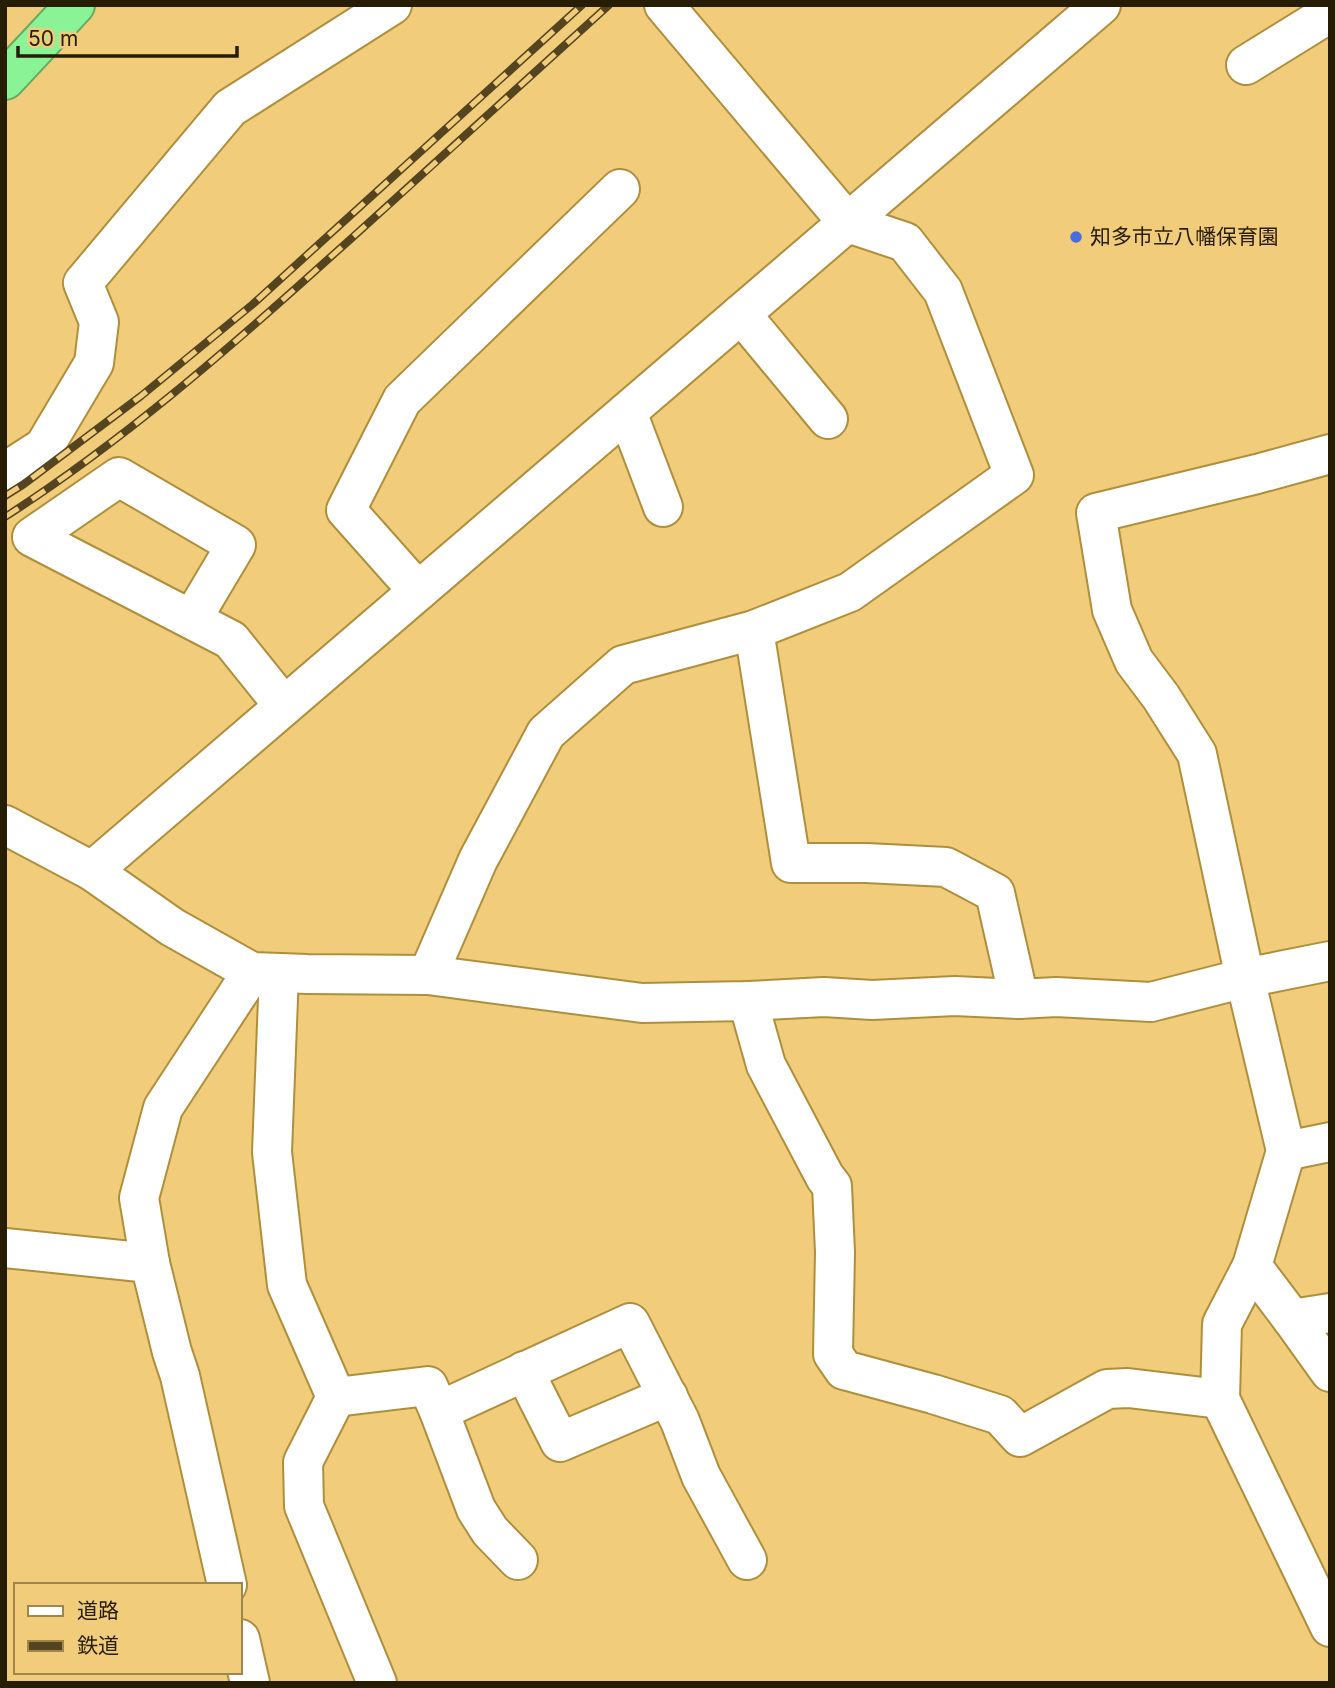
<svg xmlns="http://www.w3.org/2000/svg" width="1335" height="1688" viewBox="0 0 1335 1688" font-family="Inter,'Noto Sans JP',sans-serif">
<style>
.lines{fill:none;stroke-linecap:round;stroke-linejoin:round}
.minor-casing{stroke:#b08f3c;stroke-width:42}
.highway-casing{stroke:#67a863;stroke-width:42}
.minor{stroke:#fff;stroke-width:38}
.highway{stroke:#8af396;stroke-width:38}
.rail-casing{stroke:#54441f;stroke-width:8}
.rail{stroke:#f0cc7b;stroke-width:5;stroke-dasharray:16;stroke-linecap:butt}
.poi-dot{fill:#466de0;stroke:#f0cc7b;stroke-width:2.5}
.labels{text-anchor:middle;stroke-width:7;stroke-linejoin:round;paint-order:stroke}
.poi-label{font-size:21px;fill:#271d04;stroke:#f0cc7b;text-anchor:start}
</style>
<rect width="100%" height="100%" fill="#f0cc7b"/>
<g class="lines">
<!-- minor casing -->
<g class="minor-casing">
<g id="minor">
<path d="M1246 65 1330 13"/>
<path d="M741 314 828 419"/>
<path d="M627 412 663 507"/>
<path d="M1330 454 1257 474 1096 513 1112 610 1134 661 1161 697 1197 754 1245 978 1286 1151 1252 1266 1222 1324 1220 1399 1330 1627"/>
<path d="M5 472 44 447 94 363 99 322 83 283 230 108 392 5"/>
<path d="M418 591 346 510 402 400 620 189"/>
<path d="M192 619 236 545 119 477 32 537 231 640 284 706"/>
<path d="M754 630 791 863H866L946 867 995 893 1019 999"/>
<path d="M5 825 92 871 172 927 252 972 307 974 428 975 642 1003 748 1001 824 997 872 1000 955 996 1019 999 1056 997 1151 1002 1245 978 1330 961"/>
<path d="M92 871 1101 5"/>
<path d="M279 973 272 1152 287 1285 336 1397 303 1462 304 1506 377 1683"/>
<path d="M428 975 478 860 546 733 623 665 754 630 850 592 1014 475 943 291 905 242 848 223 664 5"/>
<path d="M748 1001 766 1065 825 1177 832 1186 835 1252 833 1354 844 1370 933 1394 1000 1415 1020 1437 1107 1389 1128 1388 1220 1399"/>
<path d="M1286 1151 1330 1142"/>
<path d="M5 1248 150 1263"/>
<path d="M1252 1266 1292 1319 1330 1313"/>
<path d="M1292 1319 1330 1372"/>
<path d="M524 1371 560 1442 668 1396"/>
<path d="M336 1397 428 1386 439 1411 476 1509 490 1531 518 1560"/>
<path d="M439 1411 630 1323 680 1421 701 1476 747 1560"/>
<path d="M227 1585 180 1376 172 1352 150 1263 139 1198 163 1108 252 972"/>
<path d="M240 1639 250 1683"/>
</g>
</g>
<!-- highway casing -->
<g class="highway-casing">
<path id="highway" d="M5 80 75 5"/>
</g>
<!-- minor -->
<use href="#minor" class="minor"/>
<!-- highway -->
<use href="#highway" class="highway"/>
<!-- rail casing -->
<g class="rail-casing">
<g id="rail">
<path d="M5 496 24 484 141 396 253 304 582 5"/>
<path d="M5 517C120 443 224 353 325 262 420 177 514 91 609 5"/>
</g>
</g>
<!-- rail -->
<use href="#rail" class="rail"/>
</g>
<!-- markers -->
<circle class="poi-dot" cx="1076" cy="237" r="7"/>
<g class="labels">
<!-- poi labels -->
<g class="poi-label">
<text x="1090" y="244">知多市立八幡保育園</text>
</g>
</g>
<!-- border -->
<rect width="1335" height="1688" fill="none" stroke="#271d04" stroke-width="14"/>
<!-- legend -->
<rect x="14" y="1583" width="228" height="91" fill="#f0cc7b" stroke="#a0864b" stroke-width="2"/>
<rect x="28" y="1606" width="35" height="10" fill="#ffffff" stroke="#a0864b" stroke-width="2"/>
<text x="77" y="1618" font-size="21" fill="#271d04">道路</text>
<rect x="28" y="1641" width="35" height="10" fill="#54441f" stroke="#a0864b" stroke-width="2"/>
<text x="77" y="1653" font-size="21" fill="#271d04">鉄道</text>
<!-- scale -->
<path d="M18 46v10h219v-10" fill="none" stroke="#271d04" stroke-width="3.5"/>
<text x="28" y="46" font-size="21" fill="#271d04" stroke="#f0cc7b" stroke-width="5" paint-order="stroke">50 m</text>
</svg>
